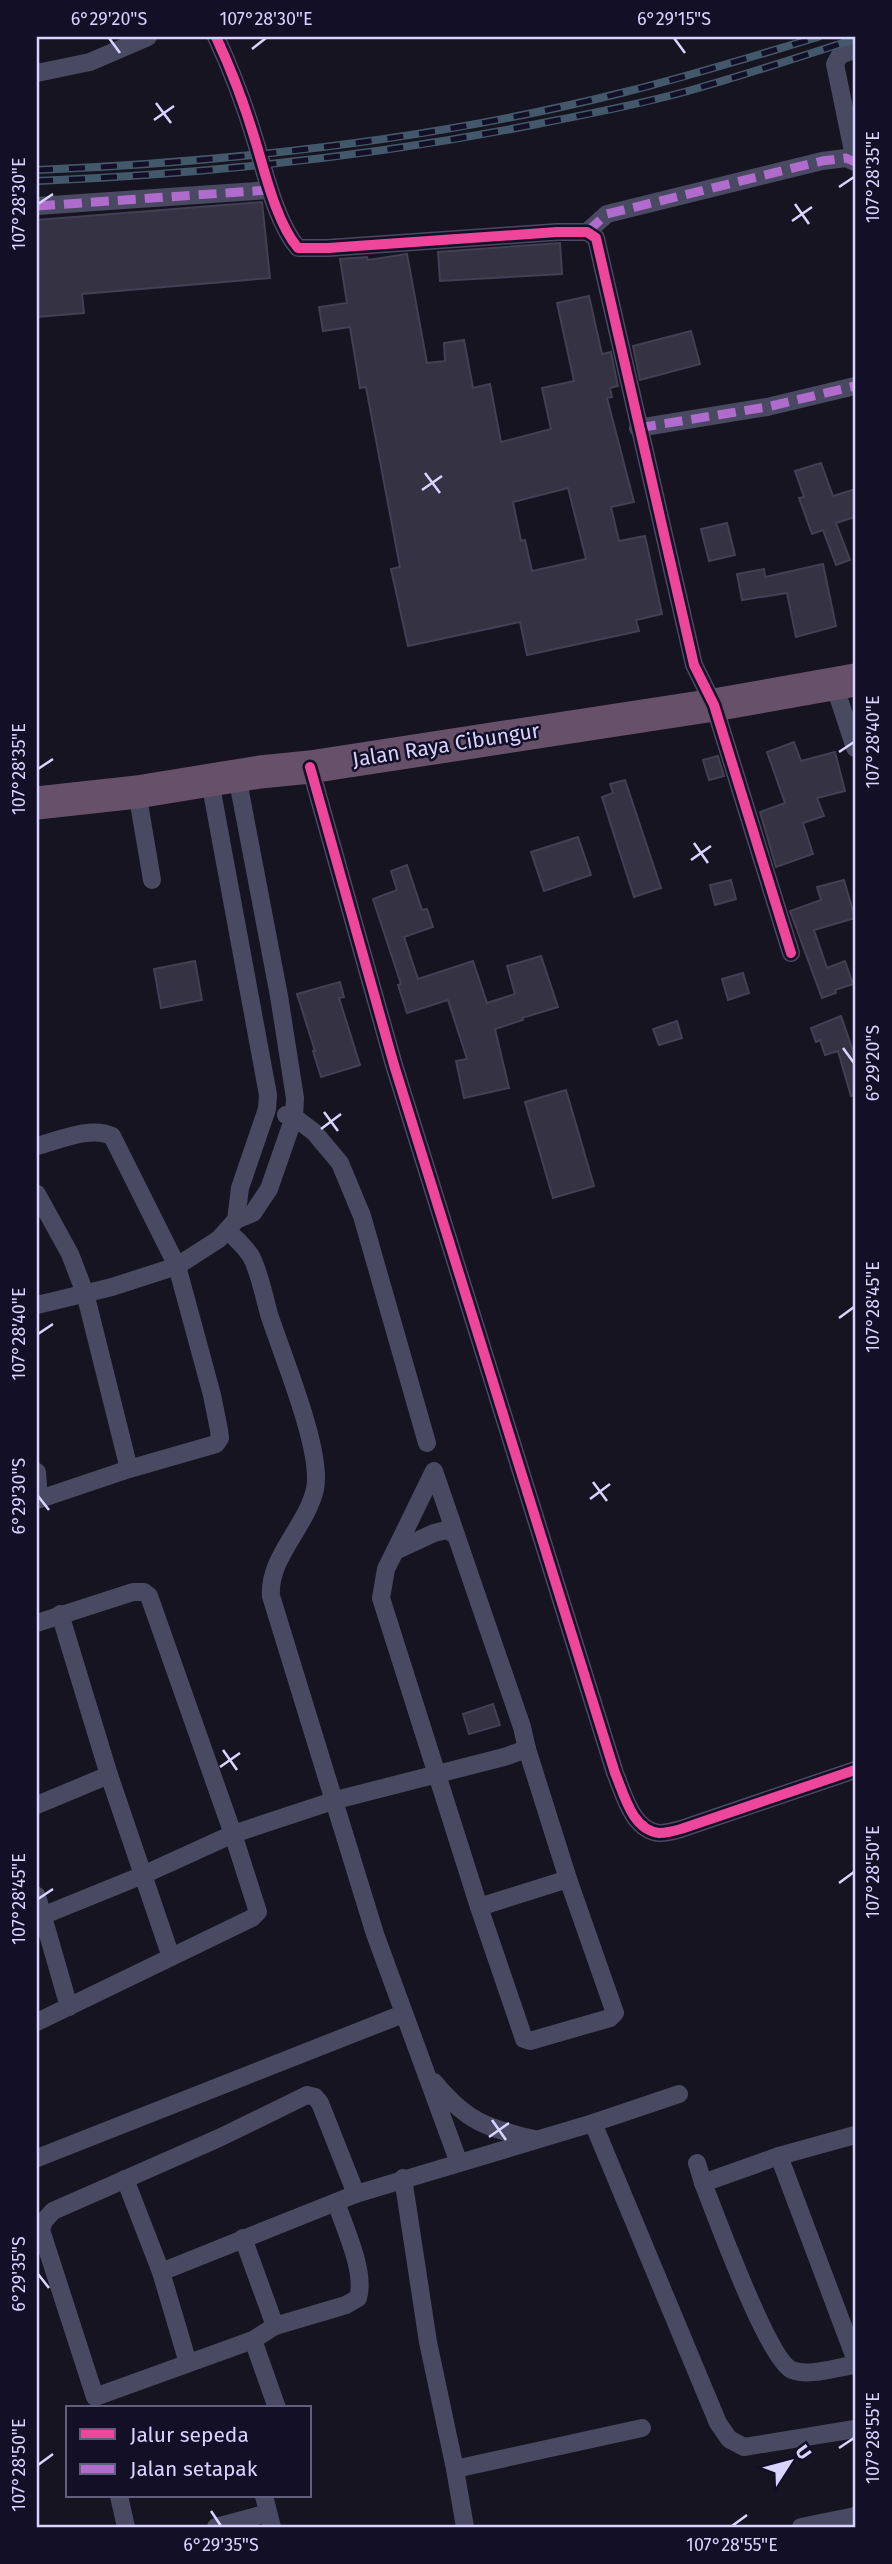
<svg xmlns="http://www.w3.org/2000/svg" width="892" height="2564" viewBox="0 0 892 2564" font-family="'Fira Sans',sans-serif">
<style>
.building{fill:#343243;stroke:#433f54;stroke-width:2;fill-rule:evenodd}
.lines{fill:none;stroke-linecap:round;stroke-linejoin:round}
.street{stroke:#4a4962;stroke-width:18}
.highway{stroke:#67516a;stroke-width:33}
.rail-casing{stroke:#43596b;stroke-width:8}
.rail{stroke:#130f26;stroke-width:5;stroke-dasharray:16;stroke-linecap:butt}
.quiet{stroke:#b06ccc;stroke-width:9;stroke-dasharray:18 9;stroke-linecap:butt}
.cycleway-casing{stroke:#130f26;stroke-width:15}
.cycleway{stroke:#ed469a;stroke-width:10}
.ticks{fill:none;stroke:#d9d4ff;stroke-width:2.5}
.labels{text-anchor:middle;stroke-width:5;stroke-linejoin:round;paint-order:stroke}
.street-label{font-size:21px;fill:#d9d4ff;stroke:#130f26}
.neatline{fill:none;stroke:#d9d4ff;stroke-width:2.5}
.ticks-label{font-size:18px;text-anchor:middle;fill:#d9d4ff}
</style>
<rect width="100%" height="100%" fill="#161421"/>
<!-- building -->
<g class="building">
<path d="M262 202 270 278 82 294 84 313 37 317V220Z"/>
<path d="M560 243 562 274 440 281 438 252Z"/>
<path d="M407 254 427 363 445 361 444 343 464 340 473 388 490 384 501 442 551 429 542 388 574 381 557 303 589 296 602 354 611 352 618 386 610 388 612 397 607 398 634 502 611 507 619 541 645 536 662 614 636 620 639 631 527 655 520 622 408 646 391 569 400 567 366 387 360 388 350 327 323 331 319 307 347 303 340 259 367 257 368 260ZM568 488 586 559 532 571 525 540 521 541 513 502Z"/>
<path d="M691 331 700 364 640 380 633 346Z"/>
<path d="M821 463 833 496 855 489V517L836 523 850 560 836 565 823 530 812 534 799 498 804 497 795 471Z"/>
<path d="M727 523 735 555 709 561 701 529Z"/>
<path d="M823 564 836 626 796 637 787 593 742 600 737 574 764 569 765 577Z"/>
<path d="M794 742 801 761 835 752 845 791 817 798 824 816 803 823 813 854 776 867 760 812 785 803 767 752Z"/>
<path d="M718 756 724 776 709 780 703 760Z"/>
<path d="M625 780 661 888 634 897 602 797 613 793 610 784Z"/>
<path d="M578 837 591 875 544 891 531 852Z"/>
<path d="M407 865 422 910 427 909 433 927 404 937 418 979 473 961 487 1003 515 994 507 966 541 956 558 1007 522 1018 523 1020 495 1029 509 1088 464 1098 456 1061 467 1059 448 1000 407 1013 398 985 401 984 373 899 397 890 391 871Z"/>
<path d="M731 880 736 899 715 905 710 885Z"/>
<path d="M844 880 855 918 814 930 827 968 845 961 853 984 835 990 836 993 822 998 790 911 821 900 817 887Z"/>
<path d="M195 961 202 1000 161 1008 154 969Z"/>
<path d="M743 973 749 993 728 1000 722 979Z"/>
<path d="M340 982 344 997 339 998 360 1065 321 1077 313 1051H315L297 994Z"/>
<path d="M841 1016 855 1057V1095L851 1096 838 1051 825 1055 820 1040 816 1042 811 1028Z"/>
<path d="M677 1021 682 1038 659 1045 653 1029Z"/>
<path d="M566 1090 594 1186 553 1198 525 1102Z"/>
<path d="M493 1704 500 1725 469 1734 463 1714Z"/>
</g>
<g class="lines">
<!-- street -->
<g class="street">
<path d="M216 37C232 71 245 106 256 143 265 173 277 224 298 248H328L557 232H587L596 238 694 665 714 705 791 953"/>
<path d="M37 73 90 62 148 37"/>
<path d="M855 161 835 64 840 55 855 50"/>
<path d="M37 206 269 190"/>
<path d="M587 232 607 214 822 161 846 158 855 162"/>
<path d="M638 428 767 407 855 386"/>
<path d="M834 684 855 748"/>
<path d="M310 767 394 1065 615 1773C624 1794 632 1830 659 1833 666 1833 674 1831 681 1829L855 1770"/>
<path d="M210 781 268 1095 267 1109 240 1188 236 1220"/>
<path d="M137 792 152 880"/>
<path d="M286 1115 294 1117 314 1132 340 1163 362 1216 427 1443"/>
<path d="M37 1146C60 1140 90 1126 112 1136L177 1266 212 1395 219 1430 220 1438 216 1444 129 1469 37 1500"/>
<path d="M37 1194 70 1254 85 1293 129 1469"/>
<path d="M227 1230C236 1239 246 1247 252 1258 260 1275 264 1296 269 1314 282 1355 323 1451 315 1489 307 1526 268 1558 271 1596L375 1934 459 2163"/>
<path d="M37 1305 112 1287 177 1266 219 1239 236 1220 253 1213 269 1189 294 1117 295 1098 279 996 237 776"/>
<path d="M37 1472 39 1499"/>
<path d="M456 1535 446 1530 434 1533 395 1551 386 1569 381 1598 479 1907 524 2039 530 2041 610 2018 615 2013 568 1879 527 1749"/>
<path d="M60 1614 109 1775 171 1957"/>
<path d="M37 1623 133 1592H144L149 1596 233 1834 258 1912 252 1918 37 2022"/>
<path d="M37 1805 109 1775"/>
<path d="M37 1896 69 2007"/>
<path d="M479 1907 568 1879"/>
<path d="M37 1918 143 1875 233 1834 336 1800 504 1757 527 1749 522 1727 434 1471 395 1551"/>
<path d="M434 2082C466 2121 486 2128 534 2139"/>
<path d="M593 2123 718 2423 729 2439 744 2447 855 2429"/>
<path d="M779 2156 855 2358"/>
<path d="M37 2158 403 2014"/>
<path d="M697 2163 703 2183C715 2213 768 2360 792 2370 809 2377 837 2367 855 2365"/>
<path d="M403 2178 428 2342 455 2469 465 2527"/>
<path d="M125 2179 161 2272 188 2363"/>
<path d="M703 2183 779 2156 855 2135"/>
<path d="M243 2238 275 2326 253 2340 95 2397 41 2230 44 2221 53 2211 219 2138 307 2095 315 2097 320 2103 356 2194"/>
<path d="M161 2272 356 2194 593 2123 679 2094"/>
<path d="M275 2326 346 2305 358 2298C366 2272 344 2227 336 2202"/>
<path d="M253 2340 277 2408"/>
<path d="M455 2469 642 2428"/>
<path d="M119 2496 126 2527"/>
<path d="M264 2496 272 2527"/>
<path d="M216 2527 268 2513"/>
<path d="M801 2527 855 2516"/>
</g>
<!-- highway -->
<path class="highway" d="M37 803 137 792 260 772 310 767 714 705 855 680"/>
<!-- rail casing -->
<g class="rail-casing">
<g id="rail">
<path d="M37 170C233 162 433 140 625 92 690 76 754 56 818 37"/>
<path d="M37 181C204 174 368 157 532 125 584 115 637 105 688 91 744 75 800 57 855 39"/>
</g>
</g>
<!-- rail -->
<use href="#rail" class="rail"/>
<!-- quiet -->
<g class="quiet">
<path d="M37 206 269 190 268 186"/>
<path d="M587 232 607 214 822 161 846 158 855 162"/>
<path d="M638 428 767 407 855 386"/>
</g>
<!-- cycleway casing -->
<g class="cycleway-casing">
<g id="cycleway">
<path d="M216 37C232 71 245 106 256 143 265 173 277 224 298 248H328L557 232H587L596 238 694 665 714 705 791 953"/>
<path d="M310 767 394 1065 615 1773C624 1794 632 1830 659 1833 666 1833 674 1831 681 1829L855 1770"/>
</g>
</g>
<!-- cycleway -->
<use href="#cycleway" class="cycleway"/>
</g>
<!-- ticks -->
<path class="ticks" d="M109 38 120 53M674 38 685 53M252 49 266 38M156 103 171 123M154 120 174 106M839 187 854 177M38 204 53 194M795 204 809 224M792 221 812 207M425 473 440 493M422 490 442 476M839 752 854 742M38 769 53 759M694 843 708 863M691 860 711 846M843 1048 854 1063M324 1112 338 1131M321 1129 341 1114M839 1318 854 1307M38 1334 53 1324M593 1482 607 1501M38 1496 49 1510M590 1499 610 1484M223 1750 237 1770M220 1767 240 1753M839 1883 854 1872M38 1899 53 1889M492 2120 506 2140M489 2137 509 2123M38 2274 49 2288M839 2448 854 2438M38 2465 53 2454M211 2511 221 2526M732 2526 747 2515"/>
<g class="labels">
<!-- street labels -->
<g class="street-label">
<text transform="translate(446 745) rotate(-9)" y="7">Jalan Raya Cibungur</text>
</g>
</g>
<!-- border -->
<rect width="892" height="2564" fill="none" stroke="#130f26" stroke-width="77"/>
<!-- legend -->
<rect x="66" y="2406" width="245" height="91" fill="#130f26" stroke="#625e7d" stroke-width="2"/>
<rect x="80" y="2429" width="35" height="10" fill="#ed469a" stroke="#625e7d" stroke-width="2"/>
<text x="130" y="2442" font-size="21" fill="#d9d4ff">Jalur sepeda</text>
<rect x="80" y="2464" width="35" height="10" fill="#b06ccc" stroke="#625e7d" stroke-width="2"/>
<text x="130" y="2476" font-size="21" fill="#d9d4ff">Jalan setapak</text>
<!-- north arrow -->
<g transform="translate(790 2462) rotate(54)" stroke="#130f26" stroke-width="5" paint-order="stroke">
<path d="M0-5L12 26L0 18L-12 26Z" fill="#d9d4ff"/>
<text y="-10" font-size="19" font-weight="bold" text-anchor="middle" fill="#d9d4ff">U</text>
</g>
<rect x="38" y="38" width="816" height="2488" class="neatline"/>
<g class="ticks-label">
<text x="109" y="25">6°29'20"S</text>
<text x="266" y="25">107°28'30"E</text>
<text x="674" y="25">6°29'15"S</text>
<text transform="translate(873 177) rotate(-90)" y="6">107°28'35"E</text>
<text transform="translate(19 204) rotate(-90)" y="6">107°28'30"E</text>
<text transform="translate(873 742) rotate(-90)" y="6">107°28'40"E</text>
<text transform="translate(19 769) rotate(-90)" y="6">107°28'35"E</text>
<text transform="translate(873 1063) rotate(-90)" y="6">6°29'20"S</text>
<text transform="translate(873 1307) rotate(-90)" y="6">107°28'45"E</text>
<text transform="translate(19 1334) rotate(-90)" y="6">107°28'40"E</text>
<text transform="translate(19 1496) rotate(-90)" y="6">6°29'30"S</text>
<text transform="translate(873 1872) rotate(-90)" y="6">107°28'50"E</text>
<text transform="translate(19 1899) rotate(-90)" y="6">107°28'45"E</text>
<text transform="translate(19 2274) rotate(-90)" y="6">6°29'35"S</text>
<text transform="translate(873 2438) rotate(-90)" y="6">107°28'55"E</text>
<text transform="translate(19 2465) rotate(-90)" y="6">107°28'50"E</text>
<text x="221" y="2551">6°29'35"S</text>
<text x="732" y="2551">107°28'55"E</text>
</g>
</svg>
